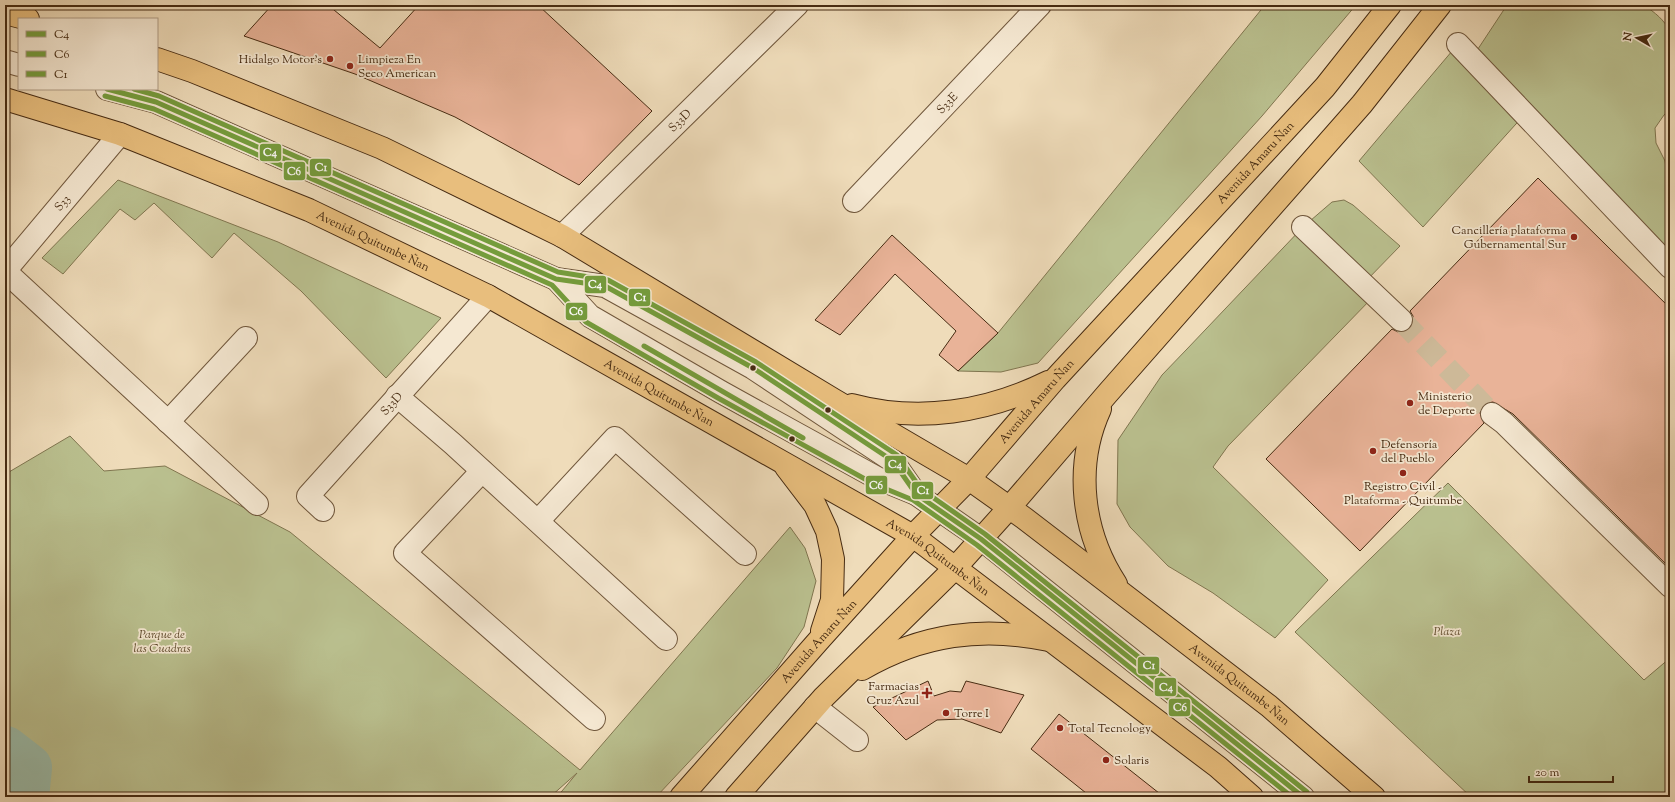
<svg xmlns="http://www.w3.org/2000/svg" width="1675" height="802" viewBox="0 0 1675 802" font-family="'Sorts Mill Goudy',serif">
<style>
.green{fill:#bac08f;stroke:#807650}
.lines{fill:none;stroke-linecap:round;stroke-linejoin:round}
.river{stroke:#9bbcaa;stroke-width:50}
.building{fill:#e9b398;stroke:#462b12}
.minor-tunnel{stroke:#cdb998;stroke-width:22;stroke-dasharray:22 11;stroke-linecap:butt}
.minor-casing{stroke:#70573c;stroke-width:24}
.major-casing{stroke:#462b12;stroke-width:24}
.minor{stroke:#f5e8d2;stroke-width:22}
.major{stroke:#e8be7d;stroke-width:22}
.bus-1-casing{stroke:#f5e8d2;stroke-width:8}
.bus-2-casing{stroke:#f5e8d2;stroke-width:8}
.bus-3-casing{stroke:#f5e8d2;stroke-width:8}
.bus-1{stroke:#759c3c;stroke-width:5}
.bus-2{stroke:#759c3c;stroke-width:5}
.bus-3{stroke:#759c3c;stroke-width:5}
.poi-dot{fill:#8f2418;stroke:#f5e8d2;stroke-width:1.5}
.bus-dot{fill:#462b12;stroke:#f5e8d2;stroke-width:1.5}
.labels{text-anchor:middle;stroke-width:3.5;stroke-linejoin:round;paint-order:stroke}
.poi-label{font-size:12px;fill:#462b12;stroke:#f5e8d2;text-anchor:start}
.street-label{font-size:12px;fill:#462b12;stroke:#f5e8d2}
.park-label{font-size:12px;font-style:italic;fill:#5d492b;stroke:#f5e8d2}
.line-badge{stroke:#f5e8d2;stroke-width:1.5}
.badge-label{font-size:11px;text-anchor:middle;font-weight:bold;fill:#fff}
</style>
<rect width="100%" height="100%" fill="#efdcba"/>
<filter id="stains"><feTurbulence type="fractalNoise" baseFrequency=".005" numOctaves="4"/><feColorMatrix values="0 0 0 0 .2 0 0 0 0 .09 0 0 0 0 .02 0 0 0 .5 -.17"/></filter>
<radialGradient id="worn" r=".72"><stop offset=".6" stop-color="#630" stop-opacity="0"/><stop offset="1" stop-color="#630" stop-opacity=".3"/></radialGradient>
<!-- green -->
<g class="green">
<path d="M1265 5H1356L1262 116 1038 363 1001 372 958 371 998 333Z"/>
<path d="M1507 5H1644C1655 13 1664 19 1670 32V110L1664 115 1655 128 1656 143 1665 161 1670 191V240L1659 257 1525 114 1423 227 1359 161 1458 44 1472 58Z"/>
<path d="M118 180 278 242 441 318 386 378 301 291 234 233 212 258 154 203 135 220 120 209 63 274 42 258Z"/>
<path d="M1344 200 1353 205 1400 246 1363 284 1374 296 1228 446 1213 467 1328 580 1275 638 1213 593 1168 566 1130 527 1117 504 1118 440 1162 375 1187 349 1303 227 1332 202Z"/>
<path d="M70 436 104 471 165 466 290 532 580 770 790 527 805 548 816 581 804 627 777 668 656 797H557L577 773 550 797H5V471L9 472Z"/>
<path d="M1448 483 1644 680 1670 658V797H1471L1295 632Z"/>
</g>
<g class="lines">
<!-- river -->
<path class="river" d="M5 751 27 768 24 797"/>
</g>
<!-- building -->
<g class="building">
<path d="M272 5H328L380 48 419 5H538L652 111 579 185 455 117 355 74 244 36Z"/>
<path d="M1538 178 1670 308V568L1513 414 1493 402 1487 403 1482 407 1480 413 1484 423 1360 551 1266 459 1392 329 1398 332H1405L1410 329 1413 323V316L1410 311Z"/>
<path d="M892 235 998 333 958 371 939 355 956 331 895 274 840 335 815 320Z"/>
<path d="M928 681 934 696 950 691 961 692 966 681 1024 695 1001 733 962 719 937 720 906 740 873 707Z"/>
<path d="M1059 714 1164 797H1091L1031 749Z"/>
</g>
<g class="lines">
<!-- minor-tunnel -->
<path class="minor-tunnel" d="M1401 320 1492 414"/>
<!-- minor casing -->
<g class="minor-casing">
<g id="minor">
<path d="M1458 44 1670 267"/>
<path d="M5 61 19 65"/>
<path d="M107 89 156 102 556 279 605 286 753 368 893 461 916 494"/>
<path id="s1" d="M854 201 1040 5"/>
<path d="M1303 227 1401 320"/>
<path id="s2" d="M562 236 797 5"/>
<path d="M5 271 257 504"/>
<path id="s3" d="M5 271 120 134"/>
<path d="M556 279 590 316 721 392 877 478 916 494 981 539 1303 797"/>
<path d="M397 396 453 444 666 639"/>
<path d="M1492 414 1504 423 1670 586"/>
<path d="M168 422 246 338"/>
<path d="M482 471 405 553 594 719"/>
<path id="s4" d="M323 510 308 496 488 296"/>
<path d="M538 521 615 438 745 554"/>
<path d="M815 707 857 740"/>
</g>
</g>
<!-- major casing -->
<g class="major-casing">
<g id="major">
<path d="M5 13 28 19"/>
<path id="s5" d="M157 59 192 71 382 148 562 236 834 400 969 479 1024 518 1269 706 1374 797"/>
<path id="s6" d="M5 99 120 134 309 210 488 296 913 536 1218 767 1252 797"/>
<path d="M852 405C919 423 987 412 1048 382"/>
<path d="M1100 409C1074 466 1082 532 1116 584"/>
<path d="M786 467 815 505 827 531 833 559 832 600 822 631"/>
<path d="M862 669C922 634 982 626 1049 640"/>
<path id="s7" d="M681 797 820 639 913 536 969 479 1055 379 1325 87 1390 5"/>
<path d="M736 797 824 697 955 568 1009 508 1107 394 1362 104 1440 5"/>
</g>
</g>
<!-- minor -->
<use href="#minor" class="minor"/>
<!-- major -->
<use href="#major" class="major"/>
<!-- bus-1 casing -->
<g class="bus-1-casing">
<g id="bus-1">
<path d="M107 89 156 102 556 279 605 286 753 368 893 461 916 494 981 539 1303 797"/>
<path d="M644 346 803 438"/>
</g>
</g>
<!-- bus-2 casing -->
<g class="bus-2-casing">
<path id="bus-2" d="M105 96 154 109 552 285 586 322 718 398 874 484 913 500 977 545 1292 797"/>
</g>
<!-- bus-3 casing -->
<g class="bus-3-casing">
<path id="bus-3" d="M134 89 159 96 558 272 608 280 756 362 897 455 921 489 985 534 1307 792"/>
</g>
<!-- bus-1 -->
<use href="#bus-1" class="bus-1"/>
<!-- bus-2 -->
<use href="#bus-2" class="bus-2"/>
<!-- bus-3 -->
<use href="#bus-3" class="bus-3"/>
</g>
<!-- markers -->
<g class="poi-dot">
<circle cx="330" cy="59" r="4"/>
<circle cx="350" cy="66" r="4"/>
<circle cx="1574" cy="237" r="4"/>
<circle cx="1410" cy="403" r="4"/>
<circle cx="1373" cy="451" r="4"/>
<circle cx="1403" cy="473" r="4"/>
<path d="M925 687h4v4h4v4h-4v4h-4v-4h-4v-4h4z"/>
<circle cx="946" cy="713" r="4"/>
<circle cx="1060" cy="728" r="4"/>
<circle cx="1106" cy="760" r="4"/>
</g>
<g class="bus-dot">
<circle cx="753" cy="368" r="3.5"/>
<circle cx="828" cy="410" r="3.5"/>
<circle cx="792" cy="439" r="3.5"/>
</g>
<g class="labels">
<!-- poi labels -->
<g class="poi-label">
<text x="322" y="63" text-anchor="end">Hidalgo Motor's</text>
<text x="358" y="63">Limpieza En<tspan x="358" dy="14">Seco American</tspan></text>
<text x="1566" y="234" text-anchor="end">Cancillería plataforma<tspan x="1566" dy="14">Gubernamental Sur</tspan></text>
<text x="1418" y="400">Ministerio<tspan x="1418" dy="14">de Deporte</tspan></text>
<text x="1381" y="448">Defensoría<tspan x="1381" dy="14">del Pueblo</tspan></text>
<text x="1403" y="490" text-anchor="middle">Registro Civil -<tspan x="1403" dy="14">Plataforma - Quitumbe</tspan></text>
<text x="919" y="690" text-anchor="end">Farmacias<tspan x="919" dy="14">Cruz Azul</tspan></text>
<text x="954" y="717">Torre I</text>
<text x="1068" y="732">Total Tecnology</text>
<text x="1114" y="764">Solaris</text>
</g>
<!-- street labels -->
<g class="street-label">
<text dy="4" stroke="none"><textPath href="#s1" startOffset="135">S33E</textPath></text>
<text dy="4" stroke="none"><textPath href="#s2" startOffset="165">S33D</textPath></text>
<text dy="4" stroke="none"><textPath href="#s7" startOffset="856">Avenida Amaru Ñan</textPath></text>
<text dy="4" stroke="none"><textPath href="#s3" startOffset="89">S33</textPath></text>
<text dy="4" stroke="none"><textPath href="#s6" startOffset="395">Avenida Quitumbe Ñan</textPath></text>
<text dy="4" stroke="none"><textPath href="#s6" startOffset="719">Avenida Quitumbe Ñan</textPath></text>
<text dy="4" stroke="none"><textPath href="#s7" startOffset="532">Avenida Amaru Ñan</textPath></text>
<text dy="4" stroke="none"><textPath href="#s4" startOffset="145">S33D</textPath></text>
<text dy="4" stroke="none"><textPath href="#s6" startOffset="1043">Avenida Quitumbe Ñan</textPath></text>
<text dy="4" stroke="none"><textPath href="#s7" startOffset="208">Avenida Amaru Ñan</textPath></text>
<text dy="4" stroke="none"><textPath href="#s5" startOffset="1256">Avenida Quitumbe Ñan</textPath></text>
</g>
<!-- park labels -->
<g class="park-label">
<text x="1447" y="635">Plaza</text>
<text x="162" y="638">Parque de<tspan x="162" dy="14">las Cuadras</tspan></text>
</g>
</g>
<g class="line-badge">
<rect x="259" y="143" width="23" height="19" rx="4" fill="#759c3c"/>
<rect x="309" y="158" width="23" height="19" rx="4" fill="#759c3c"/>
<rect x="283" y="161" width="23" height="20" rx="4" fill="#759c3c"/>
<rect x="584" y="275" width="23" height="19" rx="4" fill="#759c3c"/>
<rect x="628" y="288" width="23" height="19" rx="4" fill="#759c3c"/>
<rect x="565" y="302" width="23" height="19" rx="4" fill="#759c3c"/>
<rect x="884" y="455" width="23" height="19" rx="4" fill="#759c3c"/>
<rect x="865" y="475" width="23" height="20" rx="4" fill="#759c3c"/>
<rect x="911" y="481" width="23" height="19" rx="4" fill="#759c3c"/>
<rect x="1137" y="656" width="23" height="19" rx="4" fill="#759c3c"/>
<rect x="1154" y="677" width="23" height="20" rx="4" fill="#759c3c"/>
<rect x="1168" y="698" width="23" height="19" rx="4" fill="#759c3c"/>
</g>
<g class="badge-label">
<text x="270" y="156">C4</text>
<text x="321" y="171">C1</text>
<text x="294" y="175">C6</text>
<text x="595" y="288">C4</text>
<text x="640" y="301">C1</text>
<text x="576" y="315">C6</text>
<text x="895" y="468">C4</text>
<text x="876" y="489">C6</text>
<text x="923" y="494">C1</text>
<text x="1149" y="669">C1</text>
<text x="1166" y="691">C4</text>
<text x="1180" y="711">C6</text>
</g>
<!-- margin -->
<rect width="1675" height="802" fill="none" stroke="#efdcba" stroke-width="20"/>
<rect x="6" y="6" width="1663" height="790" fill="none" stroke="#462b12" stroke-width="2"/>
<rect x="10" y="10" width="1655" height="782" fill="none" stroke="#462b12"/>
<!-- legend -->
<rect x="18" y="18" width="140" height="72" fill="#f5e8d2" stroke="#af9c85"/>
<rect x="26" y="31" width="20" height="6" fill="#759c3c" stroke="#af9c85"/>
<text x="54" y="38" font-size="12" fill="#462b12">C4</text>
<rect x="26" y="51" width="20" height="6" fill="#759c3c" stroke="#af9c85"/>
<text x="54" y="58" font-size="12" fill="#462b12">C6</text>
<rect x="26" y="71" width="20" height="6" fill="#759c3c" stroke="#af9c85"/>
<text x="54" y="78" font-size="12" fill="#462b12">C1</text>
<!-- north arrow -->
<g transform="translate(1637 38) rotate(279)" stroke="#f5e8d2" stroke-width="3" paint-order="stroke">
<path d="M0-3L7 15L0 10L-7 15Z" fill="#462b12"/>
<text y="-6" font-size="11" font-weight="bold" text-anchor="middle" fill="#462b12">N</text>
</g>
<!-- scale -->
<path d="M1529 776v6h84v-6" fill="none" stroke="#462b12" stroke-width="2"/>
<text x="1535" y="776" font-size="12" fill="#462b12" stroke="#f5e8d2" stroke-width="3" paint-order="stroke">20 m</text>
<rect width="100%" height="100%" filter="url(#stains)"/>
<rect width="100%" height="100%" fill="url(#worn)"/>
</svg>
